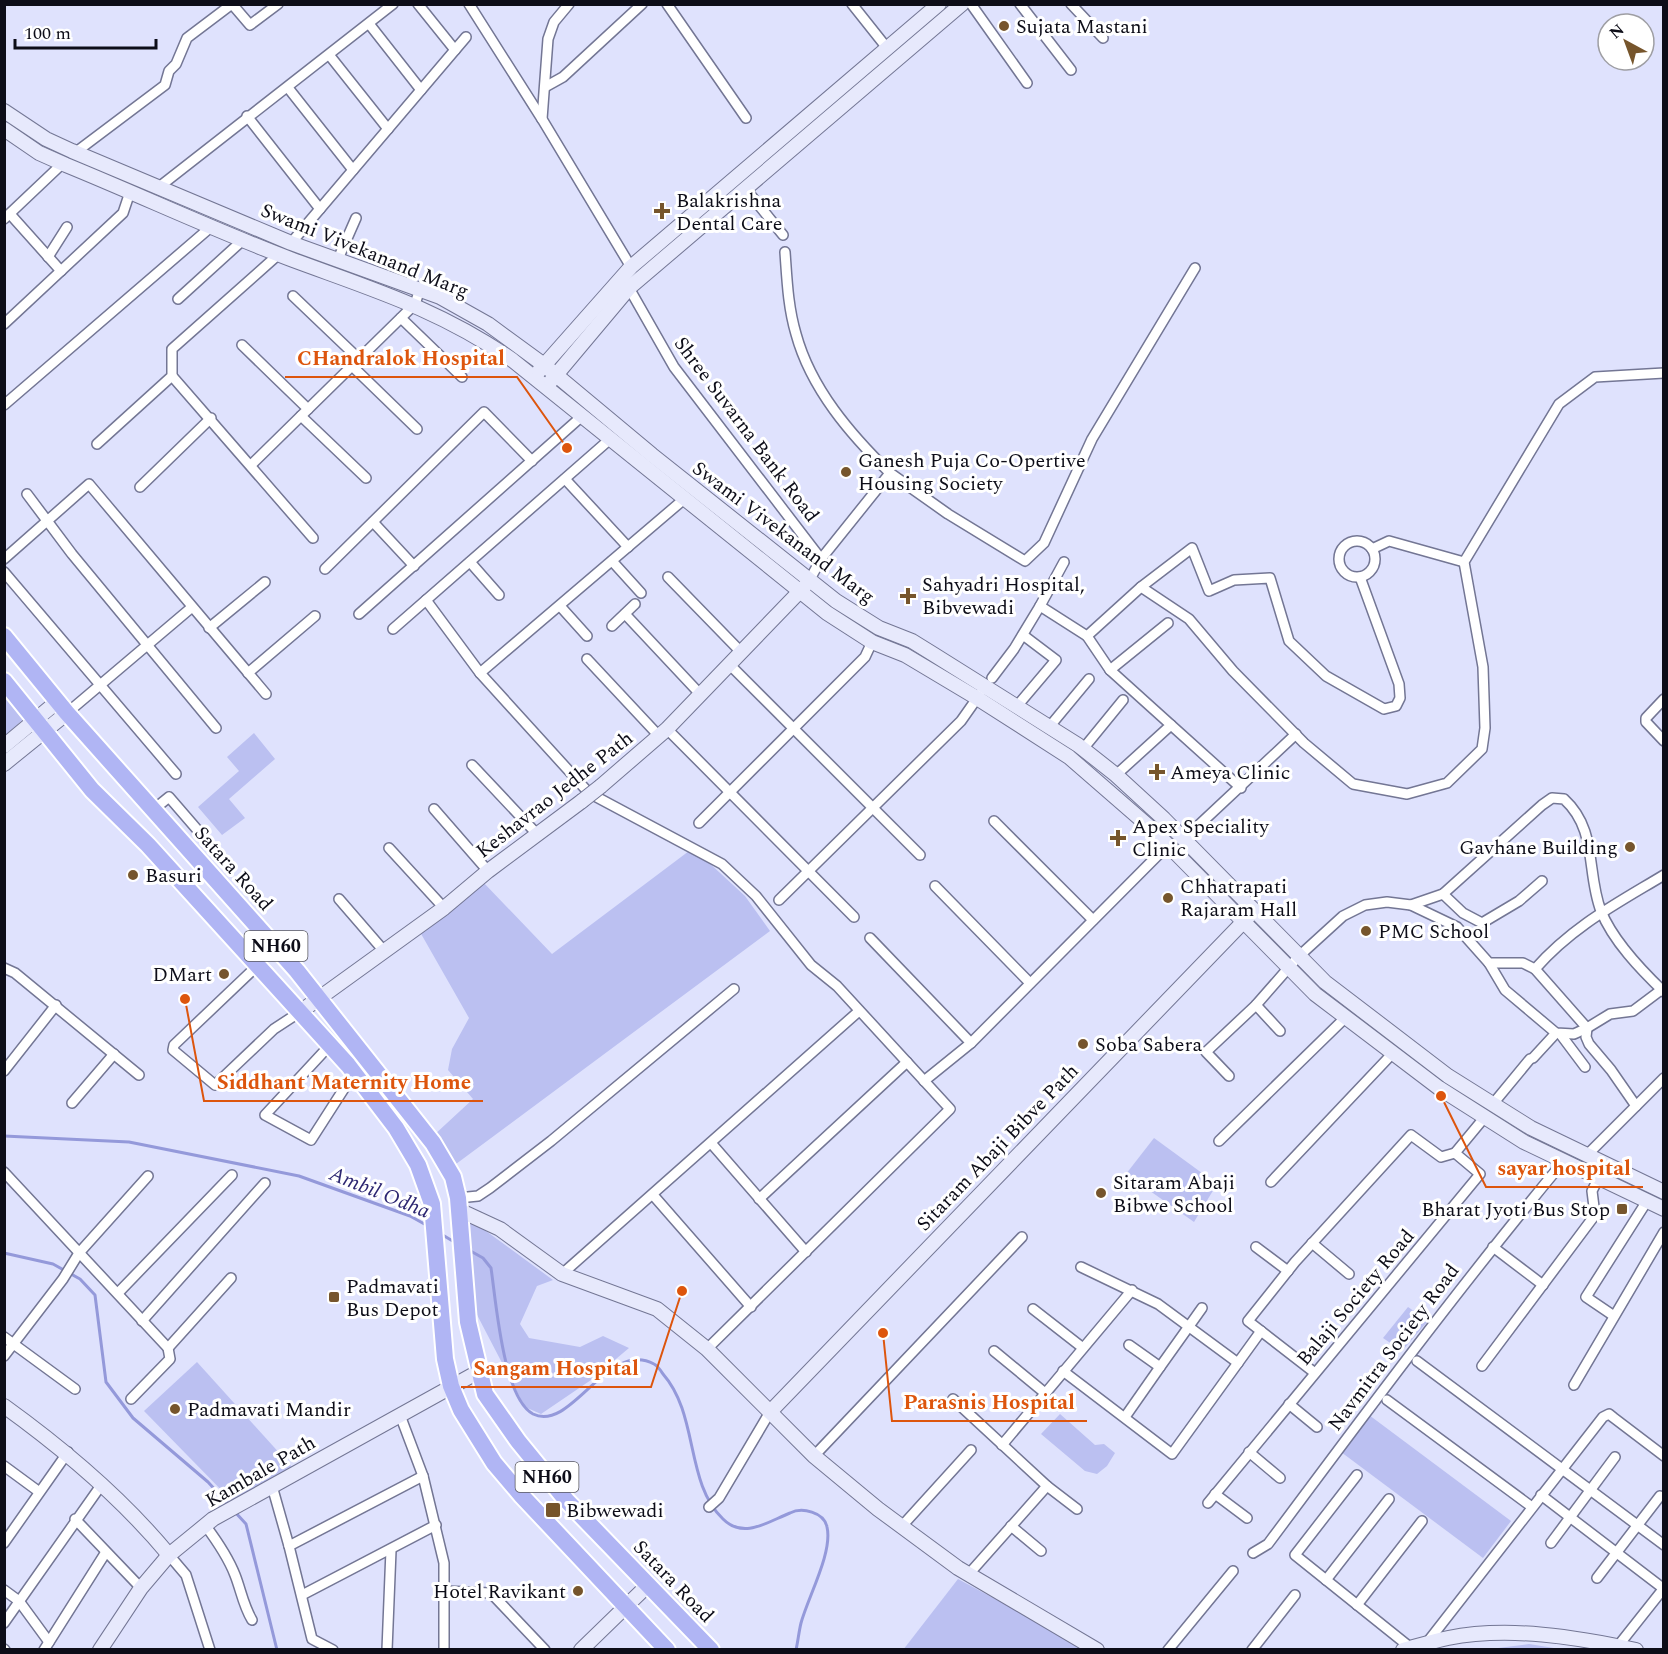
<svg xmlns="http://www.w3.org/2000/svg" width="1668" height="1654" viewBox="0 0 1668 1654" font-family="Spectral,serif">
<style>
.green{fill:#bbc0f1}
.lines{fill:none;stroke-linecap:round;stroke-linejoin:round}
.stream{stroke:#9499da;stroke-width:3}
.street-casing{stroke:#737694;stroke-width:12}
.secondary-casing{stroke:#737694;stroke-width:16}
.highway-casing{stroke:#fff;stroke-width:20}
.street{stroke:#fff;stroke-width:9}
.secondary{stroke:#e7e9fc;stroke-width:14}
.highway{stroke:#b0b5f4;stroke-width:16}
.secondary-bridge-casing{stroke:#737694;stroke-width:16;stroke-linecap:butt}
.secondary-bridge{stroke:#e7e9fc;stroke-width:14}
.poi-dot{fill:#76552c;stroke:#fff;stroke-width:2}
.labels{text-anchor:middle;stroke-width:6;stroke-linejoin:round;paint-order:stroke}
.shield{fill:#fff;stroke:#56565d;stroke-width:1.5}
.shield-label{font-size:18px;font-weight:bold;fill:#0d0d18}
.poi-label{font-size:20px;fill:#0d0d18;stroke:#fff;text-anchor:start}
.street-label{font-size:20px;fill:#0d0d18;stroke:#fff}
.water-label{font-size:21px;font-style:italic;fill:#2c2671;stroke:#fff}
.leader{fill:none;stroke:#dd550d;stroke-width:2}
.callout-dot{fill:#dd550d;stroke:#fff;stroke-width:2}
.callout-label{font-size:21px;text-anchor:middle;font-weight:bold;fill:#dd550d;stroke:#fff;stroke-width:6;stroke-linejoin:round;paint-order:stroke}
</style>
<rect width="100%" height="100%" fill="#dfe2fd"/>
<!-- green -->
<g class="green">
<path d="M5 681 30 713 5 736Z"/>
<path d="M254 733 275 759 229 799 245 818 222 835 198 807 239 771 227 757Z"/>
<path d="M693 848 745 896 770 931 456 1164 433 1136 473 1099 448 1070 452 1049 469 1018 420 932 482 881 552 954Z"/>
<path d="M1154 1138 1217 1184 1194 1222 1126 1174Z"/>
<path d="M467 1223H475L553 1280 537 1286 520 1324 529 1338 580 1347 603 1336 629 1348 591 1380 541 1414 525 1407 474 1309Z"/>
<path d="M1408 1307 1428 1321 1402 1351 1383 1338Z"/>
<path d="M197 1362 292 1467 232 1501 144 1411Z"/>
<path d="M1060 1414 1095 1445 1104 1444 1115 1453 1107 1466 1097 1474 1085 1471 1041 1434Z"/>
<path d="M1369 1415 1511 1521 1483 1558 1341 1452Z"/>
<path d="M958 1579 1088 1649 903 1650Z"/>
<path d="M1529 1644 1560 1649H1490Z"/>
</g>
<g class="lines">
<!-- stream -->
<g class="stream">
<path d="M4 1136 129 1142 299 1176 410 1216 428 1226"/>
<path d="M441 1234 456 1243"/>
<path d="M467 1249 483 1258 491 1268C496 1301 503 1398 533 1414 572 1433 607 1339 654 1364 658 1366 661 1371 663 1374 699 1415 685 1483 723 1519 744 1540 769 1521 790 1513 802 1507 824 1512 827 1527 833 1552 808 1597 801 1623 799 1631 798 1641 796 1650"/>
<path d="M4 1253 53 1264 80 1279 95 1295 106 1382 133 1418 208 1482 229 1505"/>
<path d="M235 1512 246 1524 277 1650"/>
</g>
<!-- street casing -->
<g class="street-casing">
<g id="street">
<path d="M418 4 455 50"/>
<path d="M469 4 542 119"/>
<path d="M569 4 554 22 548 39 542 119 631 267"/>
<path d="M667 4 746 118"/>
<path d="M852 4 887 48"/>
<path d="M971 4 1027 83"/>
<path d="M1020 4 1071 70"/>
<path d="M1071 4 1103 38"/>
<path d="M370 25 421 90"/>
<path d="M330 56 388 129"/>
<path d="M545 87 563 77 642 4"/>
<path d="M289 89 353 170"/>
<path d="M247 116 320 209"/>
<path d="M76 152 165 85 169 71 176 64 187 38 232 4 250 25 278 4"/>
<path d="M159 187 393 4"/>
<path d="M745 188 783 235"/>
<path d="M10 214 61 271"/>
<path d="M4 219 62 164"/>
<path d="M291 243 466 37"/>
<path d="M785 252C787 280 788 307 796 334 811 389 851 435 890 473L821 559 809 581"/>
<path d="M48 257 67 227"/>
<path d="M338 259 356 218"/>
<path d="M629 288 674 367 821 559"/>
<path d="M293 296 359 359"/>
<path d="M178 299 244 239"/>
<path d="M401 318 462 377"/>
<path d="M4 324 123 213 130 192"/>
<path d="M242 345 308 409"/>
<path d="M352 366 417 429"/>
<path d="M172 376 313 538"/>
<path d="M4 405 212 226"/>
<path d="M301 416 366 478"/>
<path d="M97 444 172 376V349L279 254"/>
<path d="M251 465 415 304 420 289"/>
<path d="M890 473 948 514 1025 561 1044 543 1092 439 1195 268"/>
<path d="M565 479 628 547"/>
<path d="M140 487 211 418"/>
<path d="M27 494 72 554 216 728"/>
<path d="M373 522 414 566"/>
<circle cx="1357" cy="559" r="18"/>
<path d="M1372 549 1389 541 1464 562"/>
<path d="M4 559 89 484 266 694"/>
<path d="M612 561 641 593"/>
<path d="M470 562 499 595"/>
<path d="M325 569 484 412 532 461"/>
<path d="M4 572 176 774"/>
<path d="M668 577 741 652"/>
<path d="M1141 587 1192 548 1209 591 1234 580 1270 578 1289 641 1326 676 1384 709 1396 706 1400 698 1399 684 1360 577"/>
<path d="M426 600 480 673 589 793 722 864 756 896 811 965 837 986 950 1109 707 1349"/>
<path d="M560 606 587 636"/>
<path d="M1040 606 1064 562"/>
<path d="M359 614 581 417"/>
<path d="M625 614 700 694"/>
<path d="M612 626 635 604"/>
<path d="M209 628 265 582"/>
<path d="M393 629 609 440"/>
<path d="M1087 636 1110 670 1171 725 1116 775"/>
<path d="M587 659 659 736"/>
<path d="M729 664 920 855"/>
<path d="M1110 670 1168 623"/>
<path d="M248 673 315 616"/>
<path d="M480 673 683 500"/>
<path d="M992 678 1014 649 1040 606 1087 636 1141 587 1189 619 1233 671 1304 743 1353 784 1407 794 1447 783 1482 749 1485 728 1483 667 1464 562 1559 404 1595 377 1664 373"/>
<path d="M1664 699 1646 718V722L1664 741"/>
<path d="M1017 706 1056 660 1023 635"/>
<path d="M67 713 191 608"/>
<path d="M1171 725 1241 788"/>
<path d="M1050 726 1089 679"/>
<path d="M667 729 854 917"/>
<path d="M1083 749 1123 700"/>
<path d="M472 765 537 834"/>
<path d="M434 809 488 871"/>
<path d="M153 810 169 797 207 841"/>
<path d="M994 821 1093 920"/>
<path d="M699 823 865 657 872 642"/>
<path d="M1184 839 1296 734"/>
<path d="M389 848 444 908"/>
<path d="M935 886 1030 983"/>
<path d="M1443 894 1463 913 1482 923 1519 901 1542 881"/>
<path d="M339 899 384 951"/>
<path d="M779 900 961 721 980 694"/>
<path d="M1411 905 1443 894 1542 805 1552 798 1564 799C1598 830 1586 872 1601 911 1613 941 1641 970 1664 992"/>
<path d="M870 938 971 1043"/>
<path d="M1489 963 1505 990 1556 1033 1574 1034 1587 1028"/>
<path d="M258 965 174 1045 173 1050 215 1085 274 1029 300 1012"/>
<path d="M4 968 15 973 139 1075"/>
<path d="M1535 969 1587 1028 1610 1014 1633 1011 1661 990"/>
<path d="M1256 1005 1280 1031"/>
<path d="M1587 1028 1586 1037 1589 1044 1611 1070 1636 1106"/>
<path d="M1561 1035 1585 1067"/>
<path d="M329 1046 265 1115 311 1140 354 1073"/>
<path d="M1533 1058 1556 1033"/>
<path d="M4 1071 56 1005"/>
<path d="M1229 1076 1206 1052 1256 1005 1298 957 1343 916 1365 905 1387 902 1411 905 1457 927 1489 963H1523L1535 969C1573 926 1616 904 1664 875"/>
<path d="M924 1081 971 1043 1168 845"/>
<path d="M72 1103 114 1054"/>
<path d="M1492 1105 1530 1059"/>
<path d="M1219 1141 1345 1018"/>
<path d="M711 1143 806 1252"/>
<path d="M1586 1156 1664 1078"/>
<path d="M4 1172 168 1348 170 1359 131 1399"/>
<path d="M1271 1182 1392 1054"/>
<path d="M653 1195 751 1307"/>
<path d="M458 1198 478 1196 490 1188 551 1141 734 989"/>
<path d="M759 1199 907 1062"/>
<path d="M1312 1243 1349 1274"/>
<path d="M1256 1247 1288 1271"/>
<path d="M1493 1247 1543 1285"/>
<path d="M1081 1267 1158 1304 1238 1363"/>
<path d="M562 1274 859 1011"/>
<path d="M118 1293 232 1175"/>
<path d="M1033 1309 1083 1348"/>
<path d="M1614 1316 1586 1297 1647 1201"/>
<path d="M142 1321 265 1183"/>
<path d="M4 1337 75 1389"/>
<path d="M1129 1345 1160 1367 1202 1308"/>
<path d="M168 1348 231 1278"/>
<path d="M994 1351 1045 1393"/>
<path d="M4 1356 63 1279 79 1253 148 1176"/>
<path d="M1417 1361 1664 1545"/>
<path d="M1482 1366 1595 1215 1592 1191 1598 1179"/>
<path d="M1063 1371 1172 1454 1261 1331"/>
<path d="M1315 1373 1248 1321 1295 1262 1411 1135 1441 1157 1455 1153"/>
<path d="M1574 1385 1664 1232"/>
<path d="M953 1399 1047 1486 968 1575"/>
<path d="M1387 1400 1532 1507"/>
<path d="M1289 1404 1317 1427"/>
<path d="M400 1415 423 1476 444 1563V1650"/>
<path d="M1125 1417 1160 1367"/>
<path d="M1002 1445 1132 1290"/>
<path d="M1249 1452 1280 1478"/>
<path d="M814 1456 1022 1237"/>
<path d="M4 1466 38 1491"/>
<path d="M1357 1475 1295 1555 1411 1648"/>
<path d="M272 1486 289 1546"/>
<path d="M1047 1486 1077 1509"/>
<path d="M1215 1494 1247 1518"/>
<path d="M1541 1495 1664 1589"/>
<path d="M1208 1503 1480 1174 1455 1153 1484 1118"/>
<path d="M709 1507 719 1498 770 1412"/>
<path d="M75 1519 141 1588"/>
<path d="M205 1525C217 1541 228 1557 235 1575 241 1590 243 1605 252 1620"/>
<path d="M902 1526 971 1450"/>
<path d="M1011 1526 1041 1551"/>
<path d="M4 1543 68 1452"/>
<path d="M1551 1543 1615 1457"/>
<path d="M1253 1553 1268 1544C1364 1415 1460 1286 1563 1162"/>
<path d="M169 1555 186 1575 210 1650"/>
<path d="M1597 1578 1660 1496"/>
<path d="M1326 1580 1389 1499"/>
<path d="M4 1590 19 1601 49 1642"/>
<path d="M444 1591 491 1593 545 1650"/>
<path d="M302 1595 436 1525"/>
<path d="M1357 1605 1422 1521"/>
<path d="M4 1623 102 1484"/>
<path d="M1426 1644 1603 1417 1609 1414 1614 1418 1664 1456"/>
<path d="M1618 1646 1664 1588"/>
<path d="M4 1649 5 1650"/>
<path d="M44 1650 106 1552"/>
<path d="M333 1650 312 1639 289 1546 423 1476"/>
<path d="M387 1650 391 1550"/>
<path d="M1168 1650 1233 1571"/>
<path d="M1252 1650 1295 1595"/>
</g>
</g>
<!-- secondary casing -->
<g class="secondary-casing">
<g id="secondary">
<path d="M4 111 46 139 72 151 291 243 440 297 488 324 544 365 652 455 836 601 879 628 912 641 933 654 1078 745 1116 775 1164 819 1325 982 1448 1076 1531 1128 1664 1192"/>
<path d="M4 129 39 153 66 165C142 196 216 231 293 260 374 290 438 309 511 359L827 613 872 642 905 655 977 698 1069 757 1153 830 1315 994 1439 1088 1524 1142 1664 1209"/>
<path d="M539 371 631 267 939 4"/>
<path d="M551 381 629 288 962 4"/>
<path d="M4 746 58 701"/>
<path d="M4 764 67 713"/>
<path d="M601 786 667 729 804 587"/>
<path d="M300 1012 444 908 488 871 582 801"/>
<path d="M459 1210 500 1229 562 1274 657 1309 707 1349 814 1456 878 1509 958 1568 1097 1650"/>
<path d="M4 1406C65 1450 121 1497 169 1555"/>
<path d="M770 1412 1248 917"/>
<path d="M100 1650 141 1588 169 1555 213 1519 478 1372"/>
<path d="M581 1650 648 1585"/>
<path d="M1403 1650C1418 1646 1433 1641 1448 1638 1508 1626 1577 1637 1636 1650"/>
</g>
</g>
<!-- highway casing -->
<g class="highway-casing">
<g id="highway">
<path d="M4 636 67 713 297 971 433 1143 453 1177 458 1198 468 1322 485 1394 518 1441 567 1501 711 1650"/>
<path d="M4 681 92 790 148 845 348 1065 396 1128 418 1165 432 1204 445 1359 451 1386 461 1410 494 1463 522 1496 667 1650"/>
</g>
</g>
<!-- street -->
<use href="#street" class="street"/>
<!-- secondary -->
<use href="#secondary" class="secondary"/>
<!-- highway -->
<use href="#highway" class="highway"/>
<!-- secondary-bridge casing -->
<g class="secondary-bridge-casing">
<path id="secondary-bridge" d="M582 801 601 786"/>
</g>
<!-- secondary-bridge -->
<use href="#secondary-bridge" class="secondary-bridge"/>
</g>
<!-- markers -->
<g class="poi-dot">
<circle cx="1004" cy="26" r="6"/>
<path d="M659 202h6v6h6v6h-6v6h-6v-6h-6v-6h6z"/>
<circle cx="846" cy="472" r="6"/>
<path d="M905 587h6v6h6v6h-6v6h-6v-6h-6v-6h6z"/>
<path d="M1154 763h6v6h6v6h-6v6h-6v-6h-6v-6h6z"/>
<path d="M1115 829h6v6h6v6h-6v6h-6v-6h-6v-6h6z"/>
<circle cx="1630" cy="847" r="6"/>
<circle cx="133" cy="875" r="6"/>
<circle cx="1168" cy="898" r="6"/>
<circle cx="1366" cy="931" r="6"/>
<circle cx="224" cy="974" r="6"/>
<circle cx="1083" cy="1044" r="6"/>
<circle cx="1101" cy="1193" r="6"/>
<rect x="1616" y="1203" width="12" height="12" rx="3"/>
<rect x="328" y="1291" width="12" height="12" rx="3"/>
<circle cx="175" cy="1409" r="6"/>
<rect x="545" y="1502" width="16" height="16" rx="3"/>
<circle cx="578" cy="1591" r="6"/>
</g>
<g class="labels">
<!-- shield labels -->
<g class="shield">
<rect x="244.5" y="931" width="63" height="30" rx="4.5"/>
<rect x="515.5" y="1462" width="63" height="30" rx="4.5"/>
</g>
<g class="shield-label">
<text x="276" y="952">NH60</text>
<text x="547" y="1483">NH60</text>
</g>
<!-- poi labels -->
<g class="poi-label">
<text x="1016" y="33">Sujata Mastani</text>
<text x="676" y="207">Balakrishna<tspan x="676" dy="23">Dental Care</tspan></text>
<text x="858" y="467">Ganesh Puja Co-Opertive<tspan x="858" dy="23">Housing Society</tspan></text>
<text x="922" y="591">Sahyadri Hospital,<tspan x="922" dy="23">Bibvewadi</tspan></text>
<text x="1170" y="779">Ameya Clinic</text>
<text x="1132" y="833">Apex Speciality<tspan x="1132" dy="23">Clinic</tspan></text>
<text x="1618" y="854" text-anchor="end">Gavhane Building</text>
<text x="145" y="882">Basuri</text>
<text x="1180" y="893">Chhatrapati<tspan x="1180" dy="23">Rajaram Hall</tspan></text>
<text x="1378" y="938">PMC School</text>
<text x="212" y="981" text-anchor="end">DMart</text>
<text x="1095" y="1051">Soba Sabera</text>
<text x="1113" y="1189">Sitaram Abaji<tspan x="1113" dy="23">Bibwe School</tspan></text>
<text x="1610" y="1216" text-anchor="end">Bharat Jyoti Bus Stop</text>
<text x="346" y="1293">Padmavati<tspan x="346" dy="23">Bus Depot</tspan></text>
<text x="187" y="1416">Padmavati Mandir</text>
<text x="566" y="1517">Bibwewadi</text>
<text x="566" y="1598" text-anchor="end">Hotel Ravikant</text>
</g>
<!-- street labels -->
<g class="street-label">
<text transform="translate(365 250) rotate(22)" y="7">Swami Vivekanand Marg</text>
<text transform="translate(747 429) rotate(53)" y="7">Shree Suvarna Bank Road</text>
<text transform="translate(784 532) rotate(37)" y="7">Swami Vivekanand Marg</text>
<text transform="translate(554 794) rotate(-38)" y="7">Keshavrao Jedhe Path</text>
<text transform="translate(234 868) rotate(48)" y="7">Satara Road</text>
<text transform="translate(997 1147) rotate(-46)" y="7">Sitaram Abaji Bibve Path</text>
<text transform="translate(1355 1297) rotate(-50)" y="7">Balaji Society Road</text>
<text transform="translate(1393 1347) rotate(-53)" y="7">Navmitra Society Road</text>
<text transform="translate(260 1471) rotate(-30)" y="7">Kambale Path</text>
<text transform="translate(674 1581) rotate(46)" y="7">Satara Road</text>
</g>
<!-- water labels -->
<g class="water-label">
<text transform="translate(380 1192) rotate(22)" y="7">Ambil Odha</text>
</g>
</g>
<!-- callouts -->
<path class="leader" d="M567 448L517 377H285M185 999L204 1101H483M1441 1096L1486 1187H1643M682 1291L651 1387H461M883 1333L892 1421H1087"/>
<g class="callout-dot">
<circle cx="567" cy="448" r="6"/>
<circle cx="185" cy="999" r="6"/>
<circle cx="1441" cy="1096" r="6"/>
<circle cx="682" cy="1291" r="6"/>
<circle cx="883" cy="1333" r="6"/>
</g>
<g class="callout-label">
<text x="401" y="365">CHandralok Hospital</text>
<text x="344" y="1089">Siddhant Maternity Home</text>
<text x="1564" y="1175">sayar hospital</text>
<text x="556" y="1375">Sangam Hospital</text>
<text x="989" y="1409">Parasnis Hospital</text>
</g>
<!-- border -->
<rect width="1668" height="1654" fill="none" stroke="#0d0d18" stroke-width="12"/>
<!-- north arrow -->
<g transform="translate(1626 42) rotate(319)"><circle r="28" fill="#ffffff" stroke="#9e9ea3" stroke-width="1.5"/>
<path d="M0-4.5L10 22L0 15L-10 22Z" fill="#76552c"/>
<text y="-9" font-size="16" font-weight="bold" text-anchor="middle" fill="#0d0d18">N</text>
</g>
<!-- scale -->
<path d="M15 39v9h141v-9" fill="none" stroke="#0d0d18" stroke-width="3"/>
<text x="24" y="39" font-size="18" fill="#0d0d18" stroke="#ffffff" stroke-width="4.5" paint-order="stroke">100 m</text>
</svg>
